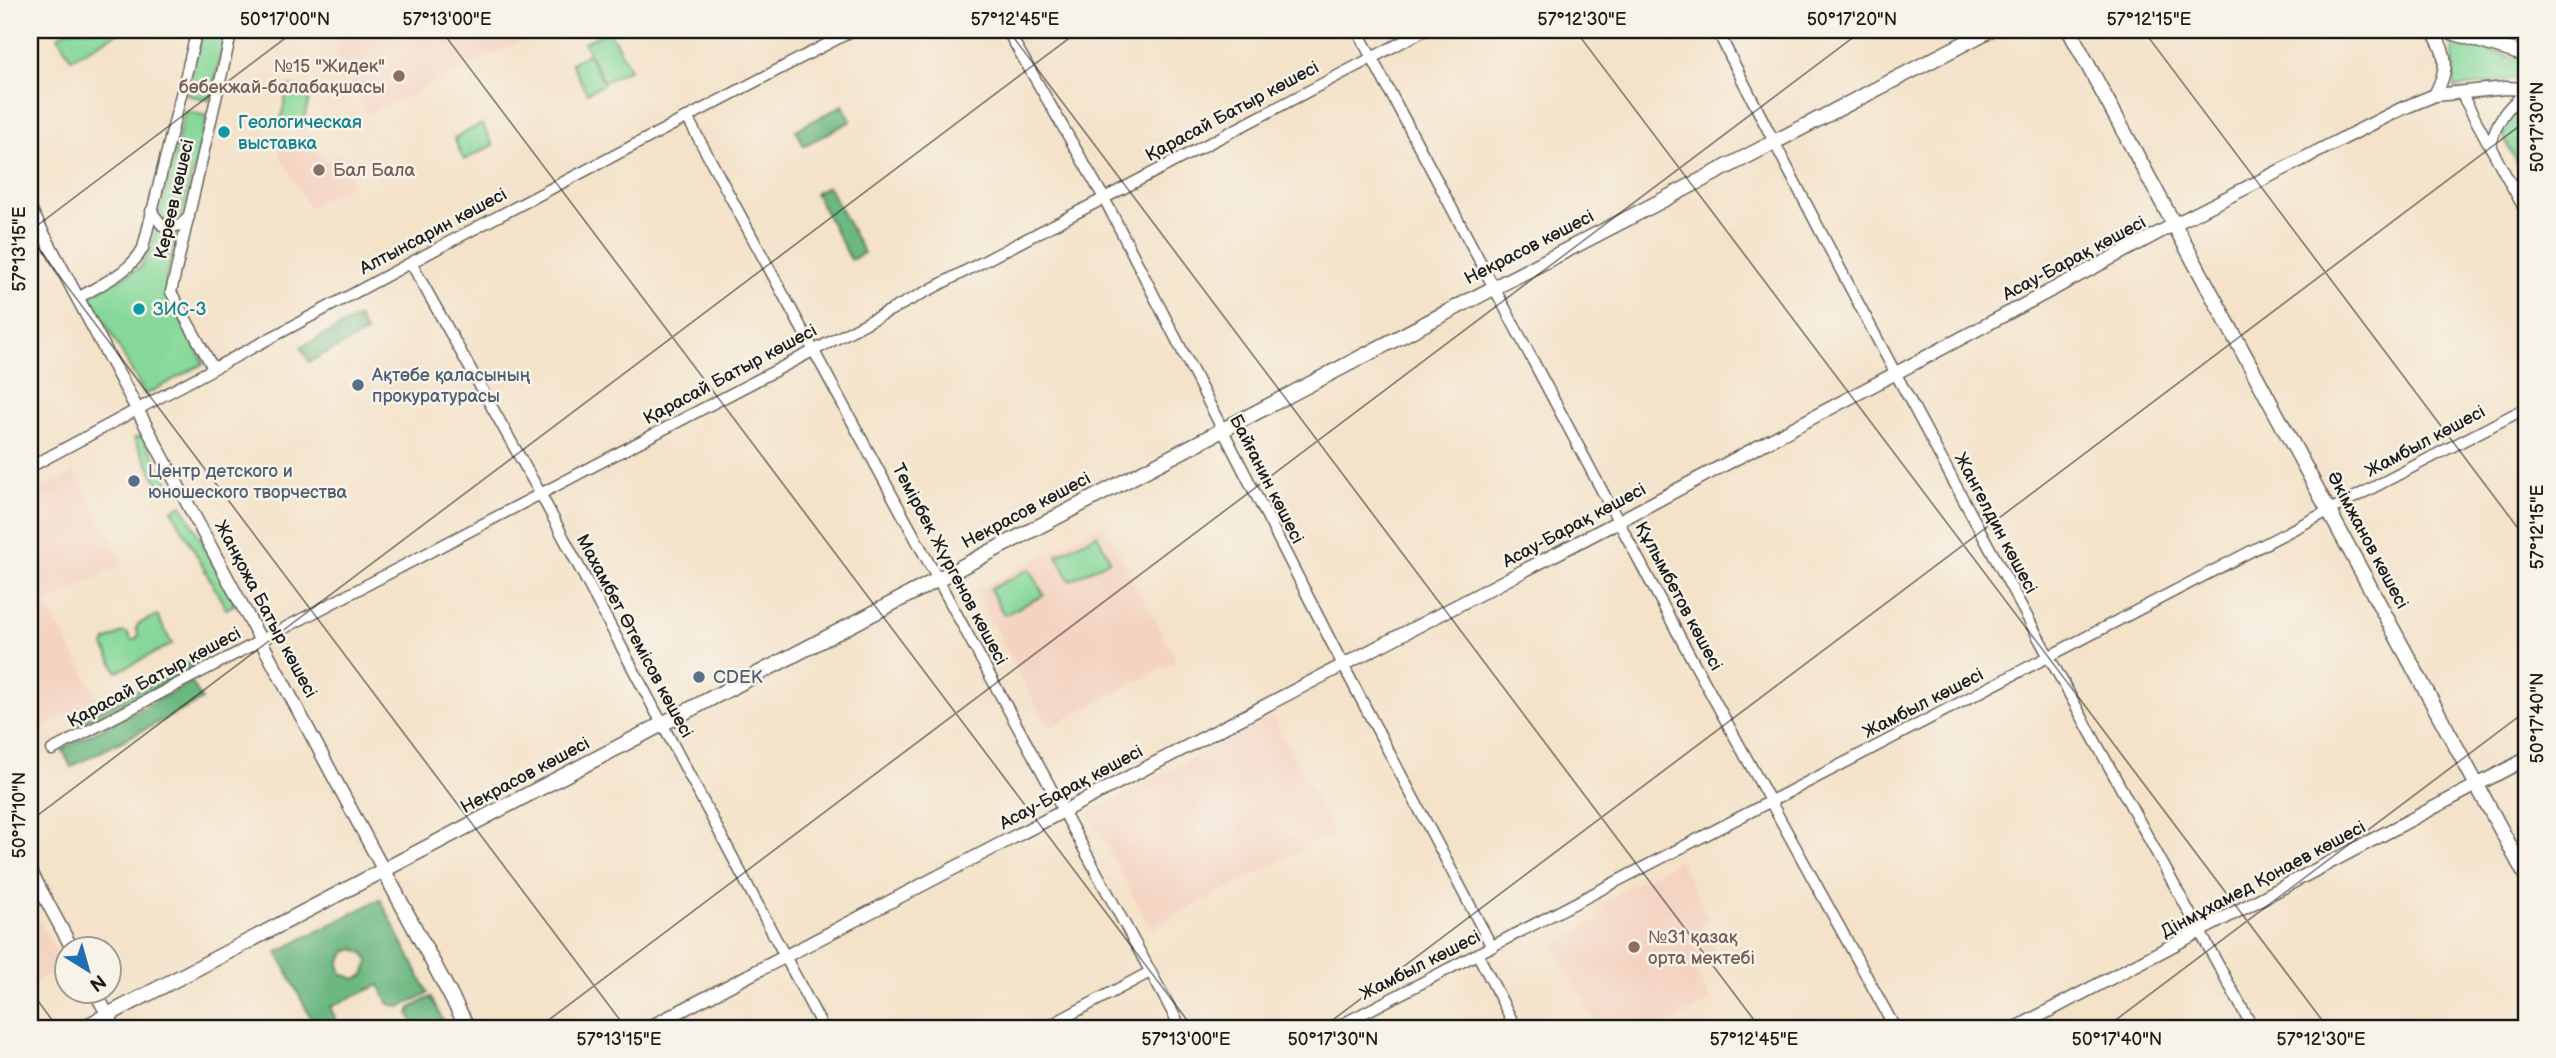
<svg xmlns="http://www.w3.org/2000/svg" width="2556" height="1058" viewBox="0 0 2556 1058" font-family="'Balsamiq Sans',sans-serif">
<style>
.built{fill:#f4d3c1}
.green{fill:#85d899;stroke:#507a5a;stroke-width:2}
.forest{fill:#6cb881;stroke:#446a4e;stroke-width:2;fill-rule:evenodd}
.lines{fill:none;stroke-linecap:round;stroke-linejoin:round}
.minor-casing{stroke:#686159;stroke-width:13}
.tertiary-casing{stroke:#686159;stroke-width:15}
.secondary-casing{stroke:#686159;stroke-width:17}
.minor{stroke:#fff;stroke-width:10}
.tertiary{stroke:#fff;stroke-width:12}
.secondary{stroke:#fff;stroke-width:14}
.ticks{fill:none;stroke:#1c1c1c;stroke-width:2;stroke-opacity:0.45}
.education-dot{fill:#8d6e63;stroke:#f7f3e8;stroke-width:2.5}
.culture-dot{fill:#0f9aa8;stroke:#f7f3e8;stroke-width:2.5}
.service-dot{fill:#5c6f8a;stroke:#f7f3e8;stroke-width:2.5}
.labels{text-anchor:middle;stroke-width:5;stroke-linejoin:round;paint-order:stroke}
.education-label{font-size:18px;fill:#785e54;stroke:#f7f3e8;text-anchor:start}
.street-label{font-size:18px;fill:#1c1c1c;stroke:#f7f3e8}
.culture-label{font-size:18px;fill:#0d838f;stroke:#f7f3e8;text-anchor:start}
.service-label{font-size:18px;fill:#4e5e75;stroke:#f7f3e8;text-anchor:start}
.neatline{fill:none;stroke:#1c1c1c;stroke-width:2.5}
.ticks-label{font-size:18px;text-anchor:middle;fill:#1c1c1c}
</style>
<rect width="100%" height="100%" fill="#f7f3e8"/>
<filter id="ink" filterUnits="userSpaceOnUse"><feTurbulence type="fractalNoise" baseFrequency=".0143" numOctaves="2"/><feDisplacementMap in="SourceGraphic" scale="14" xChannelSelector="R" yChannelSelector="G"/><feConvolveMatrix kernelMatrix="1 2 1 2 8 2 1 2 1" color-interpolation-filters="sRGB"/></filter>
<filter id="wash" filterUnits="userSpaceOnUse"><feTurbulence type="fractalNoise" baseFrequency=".00686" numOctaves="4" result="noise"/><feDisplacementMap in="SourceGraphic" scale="28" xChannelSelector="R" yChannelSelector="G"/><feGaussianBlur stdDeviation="1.57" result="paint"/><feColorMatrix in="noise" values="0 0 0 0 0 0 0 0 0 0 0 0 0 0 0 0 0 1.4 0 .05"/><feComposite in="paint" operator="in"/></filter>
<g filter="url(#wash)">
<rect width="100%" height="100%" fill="#f4e2c9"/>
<!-- built -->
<g class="built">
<path d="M338 30H542V31L367 115 337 53Z"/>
<path d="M308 132 324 162 340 154 355 184 309 208 277 148Z"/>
<path d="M75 472 123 564 46 604 98 698 30 736V613L45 604 30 574V496Z"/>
<path d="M1104 523 1176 661 1048 728 976 591Z"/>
<path d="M1272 716 1334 833 1150 929 1089 813Z"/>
<path d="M1679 860 1709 918 1701 923 1715 949 1690 963 1711 1001 1661 1028H1598L1553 944 1599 919 1593 906Z"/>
<path d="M30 904 64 966 30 984Z"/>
</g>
<!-- green -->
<g class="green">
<path d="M68 30H118L119 32 71 59 58 36Z"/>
<path d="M203 30H227L210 100 187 95Z"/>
<path d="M609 30 630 69 604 82 584 43Z"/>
<path d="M2452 40 2526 61V79H2512L2455 88Z"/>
<path d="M588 54 604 84 587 93 571 63Z"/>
<path d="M288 86 311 91 302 128 280 123Z"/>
<path d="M2526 108V182L2503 135 2510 118Z"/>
<path d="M185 111 207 116 166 280 167 295 204 363 145 395 90 295 141 267 153 241Z"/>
<path d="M482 124 493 145 464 160 454 138Z"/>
<path d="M142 435 171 487 163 492 134 439Z"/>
<path d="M182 505 236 604 226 609 172 510Z"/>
<path d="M1097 534 1110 560 1070 581 1057 555Z"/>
<path d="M1030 569 1044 595 1004 615 990 589Z"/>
<path d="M157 615 172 644 117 672 104 646 106 641 123 632 128 634 131 640H135L139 635 136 629 138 624Z"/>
</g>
<!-- forest -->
<g class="forest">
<path d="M843 105 851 121 804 146 796 130Z"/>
<path d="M828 186 864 253 851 260 815 193Z"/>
<path d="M358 317 366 333 309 362 301 347Z"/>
<path d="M203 655 206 661 81 728 78 722Z"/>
<path d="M192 682 202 700 71 767 62 749Z"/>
<path d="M380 899 428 993 401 1007 389 1004 379 985 330 1007 340 1028H316L277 952ZM355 949 364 953 369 962 364 975 355 979 342 974 339 964 345 952Z"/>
<path d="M431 997 443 1021 429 1028H416L409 1014 411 1008Z"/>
</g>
</g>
<g filter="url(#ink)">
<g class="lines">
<!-- minor casing -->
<g class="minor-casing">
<g id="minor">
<path d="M1007 30 1104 198 1343 665 1492 947"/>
<path d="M1357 30 1682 641 1895 1028"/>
<path d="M1717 30C1887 367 2071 697 2253 1028"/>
<path d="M2461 93 2526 212"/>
<path d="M687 117 1181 1028"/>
<path d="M2490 147C2496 122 2506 107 2526 93"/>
<path d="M151 211 162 225 168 228 180 225 189 217"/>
<path d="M411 263 540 493 823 1028"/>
<path d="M78 298C101 284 131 272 143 248L197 30"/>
<path d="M213 368 171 292 232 30"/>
<path d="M30 467 470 231 854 30"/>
<path d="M52 750 1425 30"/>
<path d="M1478 955 1516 1028"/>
<path d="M1045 1028 1150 972"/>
<path d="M1335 1028 2526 408"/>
</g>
</g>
<!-- tertiary casing -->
<g class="tertiary-casing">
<g id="tertiary">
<path d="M2432 30C2448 55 2449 68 2435 95"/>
<path d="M30 209 384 871"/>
<path d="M30 870 73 950"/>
<path d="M95 992 115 1028"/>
<path d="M648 1028 1619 521 2175 224 2401 109 2435 95 2506 88 2526 89"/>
<path d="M2016 1028 2526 759"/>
</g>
</g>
<!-- secondary casing -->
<g class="secondary-casing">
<g id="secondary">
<path d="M2069 30 2526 876"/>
<path d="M2445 30 2526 55"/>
<path d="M384 871 468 1028"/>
<path d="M83 1028C718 693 1353 360 1990 30"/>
</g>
</g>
<!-- minor -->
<use href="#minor" class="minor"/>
<!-- tertiary -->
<use href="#tertiary" class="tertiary"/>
<!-- secondary -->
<use href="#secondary" class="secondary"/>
</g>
</g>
<!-- ticks -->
<path class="ticks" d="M441 30 1193 1028M1008 30 1760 1028M1575 30 2328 1028M2143 30 2526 539M30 231 296 30M30 237 626 1028M30 821 1080 30M30 990 58 1028M538 1028 1863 30M1322 1028 2526 121M2105 1028 2526 711"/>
<!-- markers -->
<g class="education-dot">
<circle cx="399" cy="76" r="7"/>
<circle cx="319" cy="170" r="7"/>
<circle cx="1634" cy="947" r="7"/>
</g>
<g class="culture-dot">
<circle cx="224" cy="132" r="7"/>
<circle cx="139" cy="309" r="7"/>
</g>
<g class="service-dot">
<circle cx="358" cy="385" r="7"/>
<circle cx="134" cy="481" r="7"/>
<circle cx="699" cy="677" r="7"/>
</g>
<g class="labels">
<!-- education labels -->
<g class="education-label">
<text x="385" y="72" text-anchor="end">№15 "Жидек"<tspan x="385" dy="21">бөбекжай-балабақшасы</tspan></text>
<text x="333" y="176">Бал Бала</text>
<text x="1648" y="943">№31 қазақ<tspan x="1648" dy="21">орта мектебі</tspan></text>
</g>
<!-- street labels -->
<g class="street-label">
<text transform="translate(1232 111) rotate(-28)" y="6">Қарасай Батыр көшесі</text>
<text transform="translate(174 199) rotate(-77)" y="6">Кереев көшесі</text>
<text transform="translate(433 231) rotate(-28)" y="6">Алтынсарин көшесі</text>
<text transform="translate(1529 247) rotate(-27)" y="6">Некрасов көшесі</text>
<text transform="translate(2074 258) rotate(-28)" y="6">Асау-Барақ көшесі</text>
<text transform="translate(730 374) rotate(-28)" y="6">Қарасай Батыр көшесі</text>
<text transform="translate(2425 441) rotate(-28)" y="6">Жамбыл көшесі</text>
<text transform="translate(1267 479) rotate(63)" y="6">Байғанин көшесі</text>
<text transform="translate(1026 510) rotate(-28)" y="6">Некрасов көшесі</text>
<text transform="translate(1996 523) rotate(62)" y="6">Жангелдин көшесі</text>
<text transform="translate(1574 525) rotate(-28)" y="6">Асау-Барақ көшесі</text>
<text transform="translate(2368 540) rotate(62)" y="6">Әкімжанов көшесі</text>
<text transform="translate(950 564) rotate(62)" y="6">Темірбек Жүргенов көшесі</text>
<text transform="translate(1679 596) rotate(62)" y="6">Құлымбетов көшесі</text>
<text transform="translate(266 609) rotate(62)" y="6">Жанқожа Батыр көшесі</text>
<text transform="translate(635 636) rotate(62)" y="6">Махамбет Өтемісов көшесі</text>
<text transform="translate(154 677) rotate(-28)" y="6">Қарасай Батыр көшесі</text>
<text transform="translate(1923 703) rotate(-27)" y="6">Жамбыл көшесі</text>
<text transform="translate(525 775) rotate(-28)" y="6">Некрасов көшесі</text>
<text transform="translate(1071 787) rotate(-28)" y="6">Асау-Барақ көшесі</text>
<text transform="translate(2263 879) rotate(-28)" y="6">Дінмұхамед Қонаев көшесі</text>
<text transform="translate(1420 965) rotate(-27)" y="6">Жамбыл көшесі</text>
</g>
<!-- culture labels -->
<g class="culture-label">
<text x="238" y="128">Геологическая<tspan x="238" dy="21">выставка</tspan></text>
<text x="153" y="315">ЗИС-3</text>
</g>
<!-- service labels -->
<g class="service-label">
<text x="372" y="381">Ақтөбе қаласының<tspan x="372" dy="21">прокуратурасы</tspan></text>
<text x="148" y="477">Центр детского и<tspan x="148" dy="21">юношеского творчества</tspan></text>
<text x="713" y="683">CDEK</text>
</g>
</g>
<!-- margin -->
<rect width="2556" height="1058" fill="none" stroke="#f7f3e8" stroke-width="77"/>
<!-- north arrow -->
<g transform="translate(88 970) rotate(143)"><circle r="33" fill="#f7f3e8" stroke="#9f9d96" stroke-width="2"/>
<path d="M0-5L12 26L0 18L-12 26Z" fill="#1f6fb2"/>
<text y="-10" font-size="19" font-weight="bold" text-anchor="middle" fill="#1c1c1c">N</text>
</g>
<rect x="38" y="38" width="2480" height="982" class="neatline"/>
<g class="ticks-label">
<text x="285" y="25">50°17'00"N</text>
<text x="447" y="25">57°13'00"E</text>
<text x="1015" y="25">57°12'45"E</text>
<text x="1582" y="25">57°12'30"E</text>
<text x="1852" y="25">50°17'20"N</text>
<text x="2149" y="25">57°12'15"E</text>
<text transform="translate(2537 127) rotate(-90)" y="6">50°17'30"N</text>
<text transform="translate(19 249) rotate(-90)" y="6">57°13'15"E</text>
<text transform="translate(2537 527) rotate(-90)" y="6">57°12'15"E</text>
<text transform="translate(2537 718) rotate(-90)" y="6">50°17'40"N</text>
<text transform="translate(19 815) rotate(-90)" y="6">50°17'10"N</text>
<text x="619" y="1045">57°13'15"E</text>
<text x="1186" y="1045">57°13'00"E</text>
<text x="1333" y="1045">50°17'30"N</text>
<text x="1754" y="1045">57°12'45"E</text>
<text x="2117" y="1045">50°17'40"N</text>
<text x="2321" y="1045">57°12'30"E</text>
</g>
</svg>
